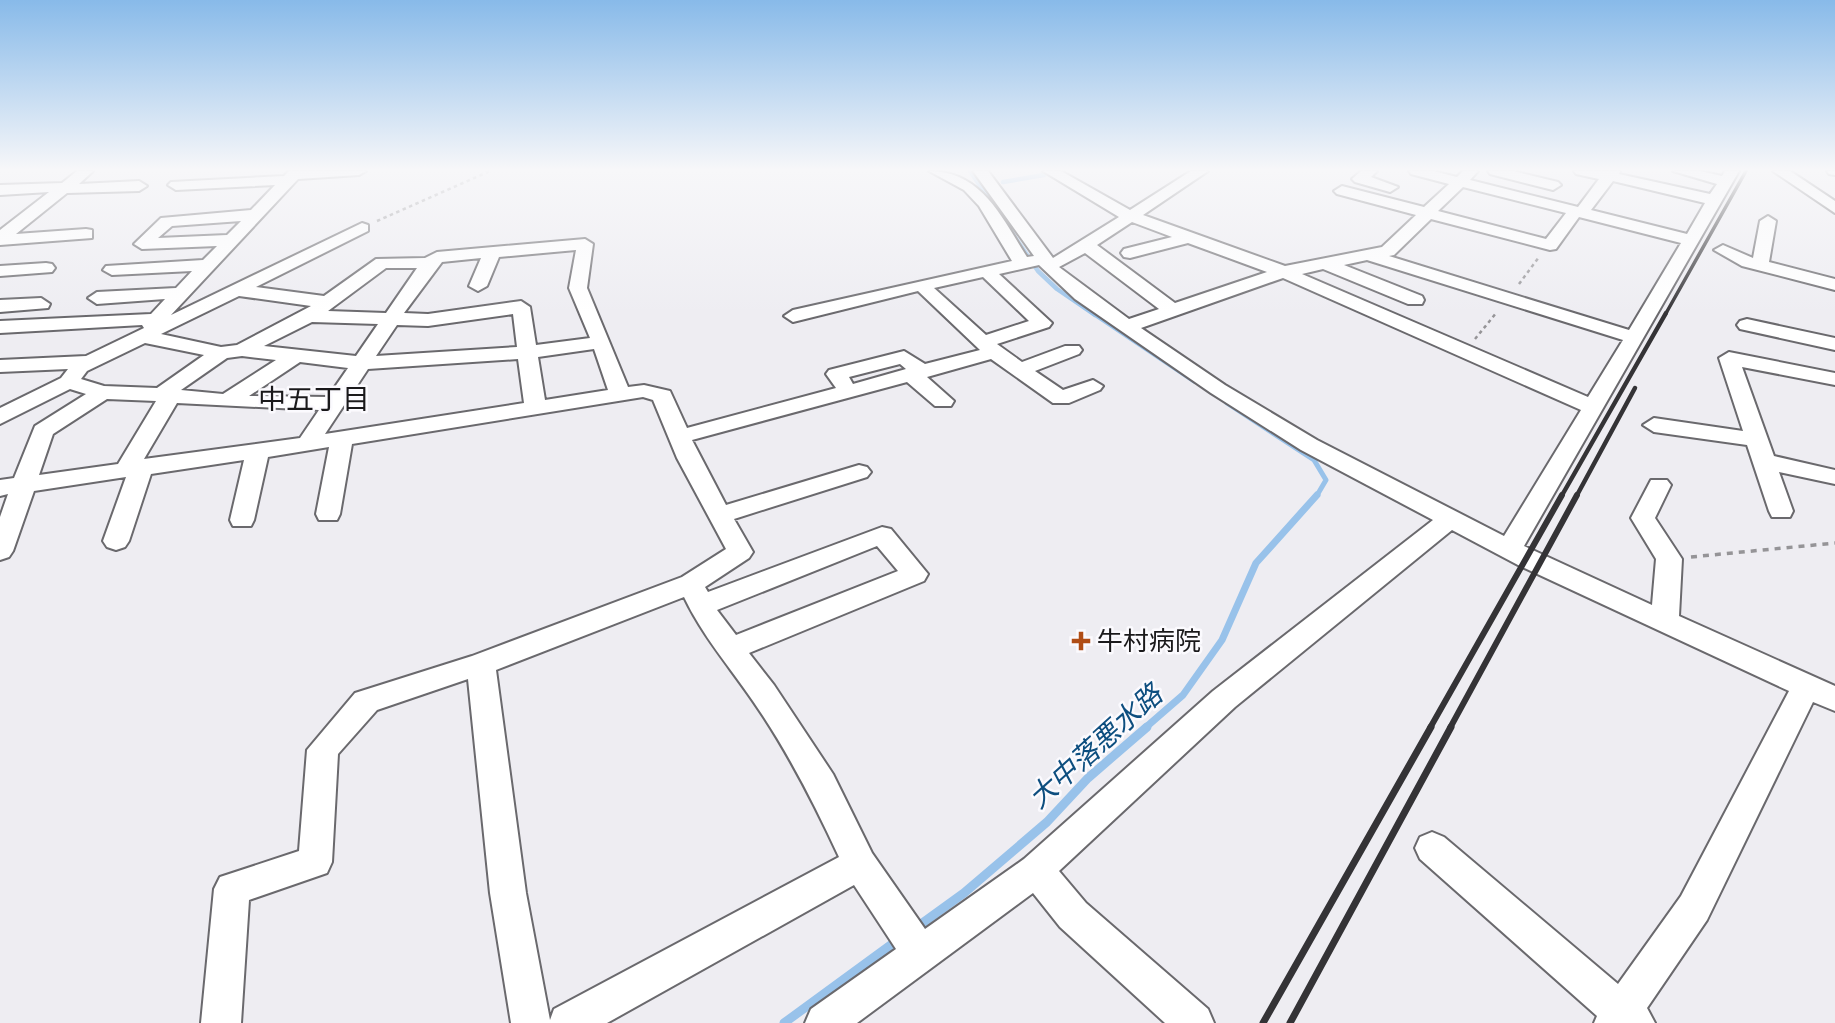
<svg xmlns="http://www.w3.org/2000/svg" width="1835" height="1023" viewBox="0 0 1835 1023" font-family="Commissioner,'Noto Sans JP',sans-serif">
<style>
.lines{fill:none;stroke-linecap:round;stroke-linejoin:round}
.stream-far3{stroke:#98c2ea;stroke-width:4.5}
.stream-far2{stroke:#98c2ea;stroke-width:5}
.stream-far1{stroke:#98c2ea;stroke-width:7}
.stream{stroke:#98c2ea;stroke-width:9}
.minor-casing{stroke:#6a696d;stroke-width:4}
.path-far1{stroke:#959497;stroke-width:2.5;stroke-dasharray:3.5 3.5;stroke-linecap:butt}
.path{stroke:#959497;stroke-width:3.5;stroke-dasharray:6 6;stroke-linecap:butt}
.minor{fill:#fff;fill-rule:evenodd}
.rail-far3{stroke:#343336;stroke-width:3.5}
.rail-far2{stroke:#343336;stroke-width:4.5}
.rail-far1{stroke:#343336;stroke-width:6}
.rail{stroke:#343336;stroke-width:7}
.poi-dot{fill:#b04d15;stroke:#fbfafe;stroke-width:2.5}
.labels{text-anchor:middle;stroke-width:5;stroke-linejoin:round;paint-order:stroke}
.poi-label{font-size:26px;fill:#1a191b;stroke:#fbfafe;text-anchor:start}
.neighbourhood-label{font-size:28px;fill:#1a191b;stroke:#fbfafe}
.water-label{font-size:28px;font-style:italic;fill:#0d4e7f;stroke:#fbfafe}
</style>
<rect width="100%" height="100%" fill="#eeedf2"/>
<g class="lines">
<!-- stream-far3 -->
<g class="stream-far3">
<path d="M970 171 1038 271 1057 289 1095 315"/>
<path d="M1003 182 1044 175"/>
</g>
<!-- stream-far2 -->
<g class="stream-far2">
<path d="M1093 313 1194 381"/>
<path d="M1227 403 1314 460 1326 480 1316 497"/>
</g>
<!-- stream-far1 -->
<path class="stream-far1" d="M1145 728 1183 695 1222 640 1256 563 1317 495"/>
<!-- stream -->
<g class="stream">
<path d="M917 927 964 893 1047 822 1088 778 1147 727"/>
<path d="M784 1023 899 939"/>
</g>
<!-- minor casing -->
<g class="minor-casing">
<g id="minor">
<path d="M77 171H93L79 184 139 181 147 186 139 191 67 193 16 234 86 229 92 230V238L0 245V230L49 192 0 195V185L62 183Z"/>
<path d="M289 171H366L359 175 298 179 171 315 362 223 368 225V231L256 287 324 296 376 259 425 258 437 252 585 239 593 244 587 288 628 387 644 385 670 391 687 428 836 388 826 374 829 370 904 351 925 364 980 350 918 291 793 322 784 316 793 310 1012 261 979 206 964 190 929 171C982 171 1002 218 1027 257L1034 256 973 171H988L1053 258 1119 217 1043 171H1061L1130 210 1191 171H1208L1143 215 1285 266 1382 247 1416 215 1337 194 1334 191 1342 186 1424 207 1449 184 1411 174 1409 171H1433L1457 177 1463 171H1478L1470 180 1578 207 1599 179 1576 174 1574 171H1620L1619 174 1710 194 1717 184 1673 171H1700L1722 176 1725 171H1739L1524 546 1652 605 1656 559 1631 518 1651 480H1667L1671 485 1655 518 1682 559 1679 616 1835 686V711L1813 702 1707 920 1647 1008 1655 1023H1594L1597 1016 1420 859 1415 848 1420 837 1432 832 1444 837 1618 984 1681 896 1789 691 1518 565 1452 530 1235 707 1059 871 1086 903 1208 1009 1214 1023H1165L1060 927 1033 893 857 1023H805L811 1009 896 949 854 885 607 1023H511L490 893 468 679 377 710 338 754 332 862 327 873 249 900 241 1023H201L214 889 220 877 299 851 307 750 355 693 472 656 682 577 726 549 677 458 653 400 643 397 352 444 340 514 337 520H319L316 514 329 447 268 457 254 520 251 526H233L230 520 244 460 151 474 129 541 125 547 116 550 107 547 103 541 126 477 34 491 13 551 9 557 0 560V517L8 494 0 496V480L14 478 35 426 86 394 70 389 0 424V408L61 378 68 369 0 372V360L86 356 144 328 142 325 0 333V321L151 314 165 299 97 304 88 298 97 292 176 288 192 271 112 275 103 270 106 266 203 260 217 246 142 249 134 244 161 218 251 210 275 185 176 190 168 185 171 182 284 176ZM1613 181 1705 203 1687 234 1591 210ZM1463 187 1566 213 1546 239 1438 211ZM1579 217 1681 243 1629 330 1389 256 1394 255 1431 219 1550 250 1556 249ZM241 221 227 235 158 238 172 226ZM1132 222 1172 237 1124 249 1121 253 1124 257 1130 258 1188 243 1267 272 1175 303 1097 245ZM576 250 569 288 590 338 536 345 530 307 521 301 428 314 404 313 442 262 481 258 469 286 478 291 487 286 499 257ZM1085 253 1159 309 1129 319 1059 267ZM1367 260 1623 340 1588 397 1302 274 1323 269 1408 304H1422L1424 300 1422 296 1344 265ZM1039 265 1075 299 1211 393 1301 450 1433 520 1213 691 1024 859 925 929 872 853 833 774 774 685 749 653 924 581 928 574 891 529 882 527 708 592 705 587 749 558 753 552 734 519 867 477 871 472 867 467 859 465 726 505 692 440 907 382 935 406H951L954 401 927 377 991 359 1053 403H1069L1100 390 1103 386 1093 380 1063 390 1035 371 1079 354 1082 350 1079 346H1065L1022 362 997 344 1049 327 1052 323 999 274ZM386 268H417L386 313 328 311ZM983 277 1029 321 986 335 934 288ZM1283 278 1581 410 1504 536 1317 440 1225 385 1141 328ZM239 296 311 306 237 345 221 347 161 334ZM513 314 517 347 376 356 397 325 428 326ZM312 322 378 324 356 356 264 346ZM145 343 204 355 157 388 104 386 81 379 87 371ZM594 349 608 390 545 400 538 357ZM242 356 276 360 223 394 181 390 227 358ZM518 359 524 403 325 434 368 369ZM300 362 348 368 328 397 249 396ZM900 364 906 369 853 384 849 377ZM107 399 156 401 118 464 39 475 53 434ZM177 403 319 410 300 438 144 459ZM877 546 898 571 736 635 717 610ZM684 597C702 635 729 666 753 701 787 750 814 803 839 857L554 1009 550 1020 526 893 496 670Z"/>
<path d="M1361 171H1377L1371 177 1398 187 1390 192 1355 182 1352 179Z"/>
<path d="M1488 171H1513L1558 182 1561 185 1553 190 1490 174Z"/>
<path d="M1773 171H1790L1835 201V213Z"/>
<path d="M1827 171H1835V175L1829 174Z"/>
<path d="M1768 216 1776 221 1769 262 1835 279V290L1742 266 1714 250 1723 245 1753 258 1760 221Z"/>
<path d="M46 263 52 264 55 268 52 272 0 276V266Z"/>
<path d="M41 298 50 304 48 308 0 312V300Z"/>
<path d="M1747 319 1835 338V350L1740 329 1737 325 1740 321Z"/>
<path d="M1729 352 1835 373V385L1742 367 1774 456 1835 470V484L1779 472 1793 511 1790 517H1772L1769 511 1747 445 1654 432 1643 425 1654 418 1743 431 1719 358Z"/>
</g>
</g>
<!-- path-far1 -->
<g class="path-far1">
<path d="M377 221 490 171"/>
<path d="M1519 284 1539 257"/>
<path d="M1475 339 1497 312"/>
</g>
<!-- path -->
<path class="path" d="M1691 557 1835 543"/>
<!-- minor -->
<use href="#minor" class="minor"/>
<!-- rail-far3 -->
<path class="rail-far3" d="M1665 315 1746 171"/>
<!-- rail-far2 -->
<g class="rail-far2">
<path d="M1561 497 1666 313"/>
<path d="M1576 497 1635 388"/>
</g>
<!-- rail-far1 -->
<g class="rail-far1">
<path d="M1430 728 1562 495"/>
<path d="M1450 728 1577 495"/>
</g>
<!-- rail -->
<g class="rail">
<path d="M1263 1023 1431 727"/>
<path d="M1290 1023 1451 727"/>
</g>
</g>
<!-- sky -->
<linearGradient id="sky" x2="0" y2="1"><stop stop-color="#88bae9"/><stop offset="0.54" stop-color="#f7f7f9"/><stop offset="1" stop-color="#f7f7f9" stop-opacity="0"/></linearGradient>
<rect width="1835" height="314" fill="url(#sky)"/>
<!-- markers -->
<path class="poi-dot" d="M1077.5 630.5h7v7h7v7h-7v7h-7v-7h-7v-7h7z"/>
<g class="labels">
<!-- poi labels -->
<g class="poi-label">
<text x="1097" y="650">牛村病院</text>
</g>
<!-- neighbourhood labels -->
<g class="neighbourhood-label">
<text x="314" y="409">中五丁目</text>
</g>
<!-- water labels -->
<g class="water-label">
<text transform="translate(1095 746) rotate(-42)" y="10">大中落悪水路</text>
</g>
</g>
</svg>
